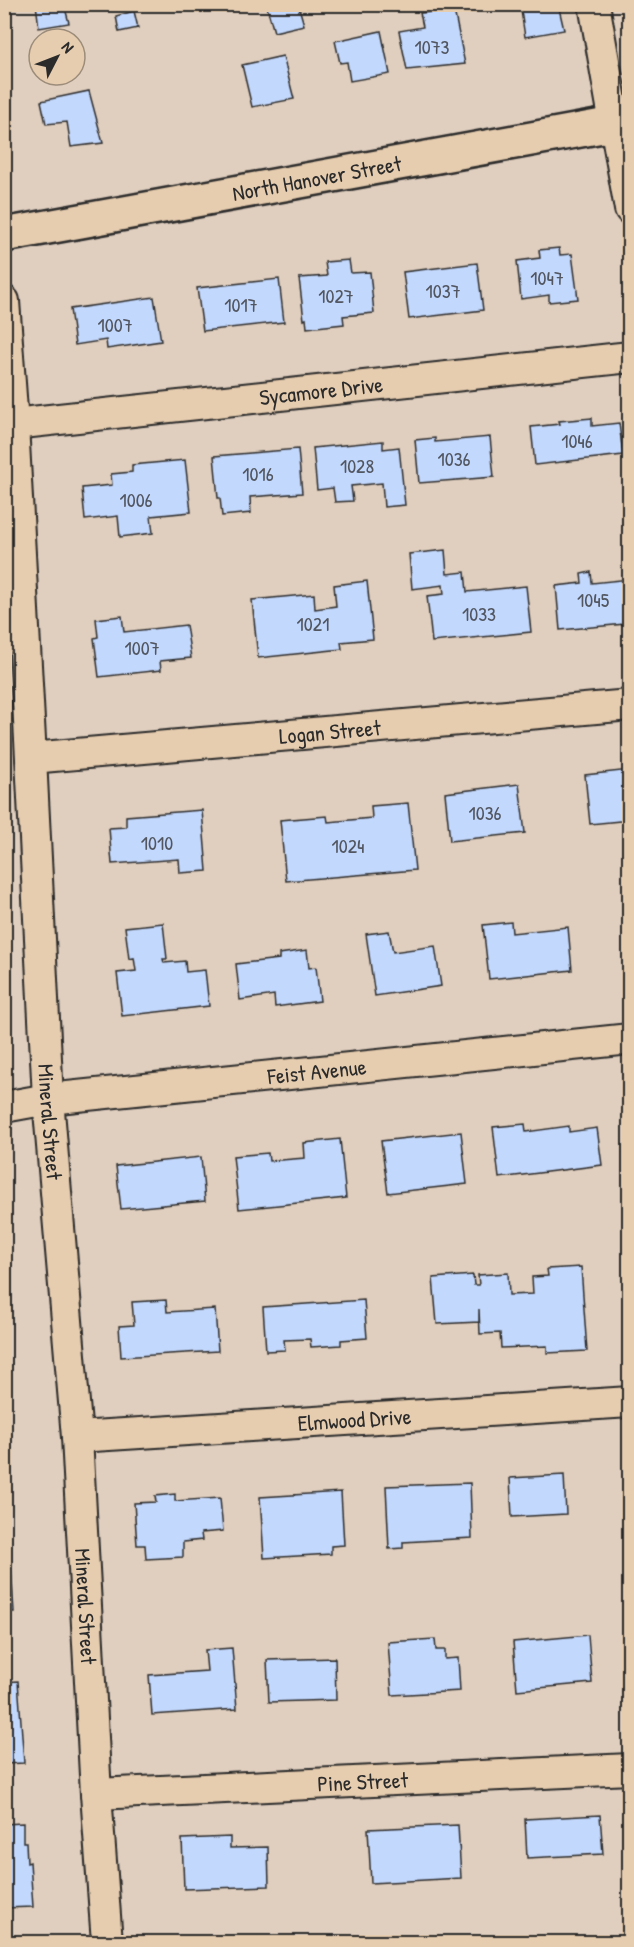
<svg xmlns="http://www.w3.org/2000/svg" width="634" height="1947" viewBox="0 0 634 1947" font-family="'Patrick Hand',sans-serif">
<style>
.building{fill:#c3d8fd;stroke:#2b2b2b;stroke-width:1.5}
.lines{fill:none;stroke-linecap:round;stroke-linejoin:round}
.street-casing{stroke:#2b2b2b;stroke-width:34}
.secondary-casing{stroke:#2b2b2b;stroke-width:38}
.street{stroke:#e7cdaf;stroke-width:30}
.secondary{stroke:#e7cdaf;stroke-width:33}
.labels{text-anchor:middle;stroke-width:5;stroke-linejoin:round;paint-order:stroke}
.number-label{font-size:20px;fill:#515660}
.street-label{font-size:22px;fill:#2b2b2b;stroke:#e7cdaf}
</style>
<rect width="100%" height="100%" fill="#e0cfbf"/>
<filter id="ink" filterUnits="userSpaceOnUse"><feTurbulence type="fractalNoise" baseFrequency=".0167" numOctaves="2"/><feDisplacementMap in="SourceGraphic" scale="12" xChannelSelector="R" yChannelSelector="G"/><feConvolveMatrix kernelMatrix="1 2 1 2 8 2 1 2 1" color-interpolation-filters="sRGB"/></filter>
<g filter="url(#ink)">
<!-- building -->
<g class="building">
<path d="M36 4H64L69 23 39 28Z"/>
<path d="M266 4H298L304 25 274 32Z"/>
<path d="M520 4H558L564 30 525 37Z"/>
<path d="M454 10 465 64 407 70 399 31 423 27 420 13Z"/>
<path d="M134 11 138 28 119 32 116 16Z"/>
<path d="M381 31 390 74 350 81 347 62 340 63 335 41Z"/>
<path d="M283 56 294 99 252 107 242 65Z"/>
<path d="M89 91 103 143 71 147 67 122 46 124 41 101Z"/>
<path d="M559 248 560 255 572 254 578 299 549 302V295L521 299 517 261 540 258 539 250Z"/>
<path d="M349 260 351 273 370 272 374 313 343 316 344 324 307 328 306 319 304 320 299 278 327 276 325 262Z"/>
<path d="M477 263 483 310 409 319 403 272Z"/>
<path d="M279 279 284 322 203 331 197 288Z"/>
<path d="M154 297 161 341 107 349 106 340 75 345 70 309Z"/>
<path d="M592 418V426L619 423 623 455 535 465 531 427 560 424 559 421Z"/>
<path d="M490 437 494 477 419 483 415 440 435 438V442Z"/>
<path d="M383 441V449L399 447 405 505 384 507 382 483 351 486 353 501 335 502 333 488 317 490 313 448Z"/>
<path d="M298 449 302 493 250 497 251 513 222 516 220 498H218L214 456Z"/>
<path d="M185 460 191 512 151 516 153 533 120 537 118 516 85 520 82 488 112 485 111 474 132 472V465Z"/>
<path d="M445 550 447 574 465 572 467 592 526 586 531 632 432 642 427 596 444 594 443 585 412 589 409 554Z"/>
<path d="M591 572 592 583 630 579V615H624L625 624 560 630 556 586 582 583 581 574Z"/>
<path d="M367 581 373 639 341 642 342 649 258 658 252 600 314 594 315 609 336 606 334 585Z"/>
<path d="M122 616 124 632 186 625 191 658 160 661 161 670 99 677 94 638 98 637 96 619Z"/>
<path d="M630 770V820L590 824 585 775Z"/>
<path d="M519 784 525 833 450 841 445 793Z"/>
<path d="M408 803 415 870 286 881 280 820 327 816 328 822 372 818 371 806Z"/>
<path d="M202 810 207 871 180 873 179 859 112 864 109 828 126 827V816Z"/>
<path d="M625 911H630V949Z"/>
<path d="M511 922 512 933 568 927 572 970 489 979 483 925Z"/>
<path d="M163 923 167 959H163L164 963 185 961 186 972 205 970 209 1006 122 1016 117 973 136 971 134 958 129 959 125 927Z"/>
<path d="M389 931 393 952 435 946 441 986 375 996 366 934Z"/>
<path d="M307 950 309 968 316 967 320 1001 275 1007 274 995 240 1000 236 964 279 959V954Z"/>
<path d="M525 1124 526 1132 569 1126V1132L597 1128 602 1165 499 1178 493 1127Z"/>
<path d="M461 1132 467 1184 388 1193 381 1141Z"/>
<path d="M340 1139 346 1198 239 1209 233 1156 268 1153 269 1161 305 1158 304 1143Z"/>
<path d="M201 1157 205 1201 121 1209 116 1166Z"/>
<path d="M581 1267 587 1351 547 1353V1346L501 1348 500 1333 480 1334 479 1309V1322L437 1324 433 1278 473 1275 474 1285H479L478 1275 508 1273 509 1295 533 1294 532 1277 548 1276 547 1269Z"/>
<path d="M166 1300 167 1312 215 1309 218 1351 121 1357 119 1326 134 1325 132 1302Z"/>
<path d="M364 1300 367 1338 341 1340V1345L311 1347 310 1339 284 1340 285 1350 266 1351 263 1307Z"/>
<path d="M630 1470V1517H628L624 1471Z"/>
<path d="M564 1475 566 1514 512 1517 510 1478Z"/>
<path d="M470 1483 472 1538 403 1542V1548L389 1549 386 1486Z"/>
<path d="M341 1492 344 1545 331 1546V1554L264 1558 260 1497Z"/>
<path d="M175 1494V1501L220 1498 223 1531 201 1533 202 1540 183 1542V1557L146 1559 145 1545H137L134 1503 156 1502 155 1496Z"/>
<path d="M10 1551 14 1612H4V1552Z"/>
<path d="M588 1635 592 1683 517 1690 513 1642Z"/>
<path d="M435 1639 436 1650H445V1659L458 1658 460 1691 392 1695 388 1642Z"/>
<path d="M232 1648 237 1709 152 1715 149 1675 207 1671 205 1650Z"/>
<path d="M335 1658 336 1700 269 1702 267 1660Z"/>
<path d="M18 1681 24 1763 4 1764V1682Z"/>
<path d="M600 1815 603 1854 527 1858 525 1819Z"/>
<path d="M23 1823V1842H26L27 1863 30 1862 33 1907 4 1908V1824Z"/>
<path d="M458 1825 461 1878 371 1883 368 1829Z"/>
<path d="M230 1837V1848L268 1847 269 1886 184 1889 182 1839Z"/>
</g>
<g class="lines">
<!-- street casing -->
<g class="street-casing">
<g id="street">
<path d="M594 4 630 209"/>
<path id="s1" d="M4 301 13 424 31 758 48 1099 77 1437 96 1794 107 1942"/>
<path id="s2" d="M13 424 630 357"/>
<path id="s3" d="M31 758 630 705"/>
<path id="s4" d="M4 1107 48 1099 630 1039"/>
<path id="s5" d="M77 1437 630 1402"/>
<path id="s6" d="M96 1794 630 1769"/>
</g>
</g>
<!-- secondary casing -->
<g class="secondary-casing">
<g id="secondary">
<path id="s7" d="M4 235 630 121"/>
</g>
</g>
<!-- street -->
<use href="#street" class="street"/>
<!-- secondary -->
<use href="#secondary" class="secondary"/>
</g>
</g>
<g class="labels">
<!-- number labels -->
<g class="number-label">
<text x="432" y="54">1073</text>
<text x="547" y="285">1047</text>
<text x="443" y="298">1037</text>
<text x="336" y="303">1027</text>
<text x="241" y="312">1017</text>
<text x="115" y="332">1007</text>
<text x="577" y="448">1046</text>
<text x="454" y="466">1036</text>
<text x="357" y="473">1028</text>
<text x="258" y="481">1016</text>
<text x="136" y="507">1006</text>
<text x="593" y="607">1045</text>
<text x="479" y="621">1033</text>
<text x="313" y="631">1021</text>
<text x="142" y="655">1007</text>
<text x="485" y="820">1036</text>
<text x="157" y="850">1010</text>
<text x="348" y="853">1024</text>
</g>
<!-- street labels -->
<g class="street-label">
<text dy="8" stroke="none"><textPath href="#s7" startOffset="318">North Hanover Street</textPath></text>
<text dy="8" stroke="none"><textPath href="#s2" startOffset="310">Sycamore Drive</textPath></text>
<text dy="8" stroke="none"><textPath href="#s3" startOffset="300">Logan Street</textPath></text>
<text dy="8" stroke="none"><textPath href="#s4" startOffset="315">Feist Avenue</textPath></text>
<text dy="8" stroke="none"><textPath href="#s1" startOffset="822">Mineral Street</textPath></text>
<text dy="8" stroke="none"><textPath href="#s5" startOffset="278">Elmwood Drive</textPath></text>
<text dy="8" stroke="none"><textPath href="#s1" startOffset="1308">Mineral Street</textPath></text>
<text dy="8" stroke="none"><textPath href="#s6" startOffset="267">Pine Street</textPath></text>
</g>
</g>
<!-- margin -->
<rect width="634" height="1947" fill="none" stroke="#e7cdaf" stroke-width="24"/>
<rect x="12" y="12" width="610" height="1923" fill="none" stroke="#2b2b2b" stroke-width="2" filter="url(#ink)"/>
<!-- north arrow -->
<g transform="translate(57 57) rotate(48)"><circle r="28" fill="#e7cdaf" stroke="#9c8c7a" stroke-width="1.5"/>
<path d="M0-4.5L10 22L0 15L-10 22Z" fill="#2b2b2b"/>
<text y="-9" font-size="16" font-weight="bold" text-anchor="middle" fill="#2b2b2b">N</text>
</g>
</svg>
